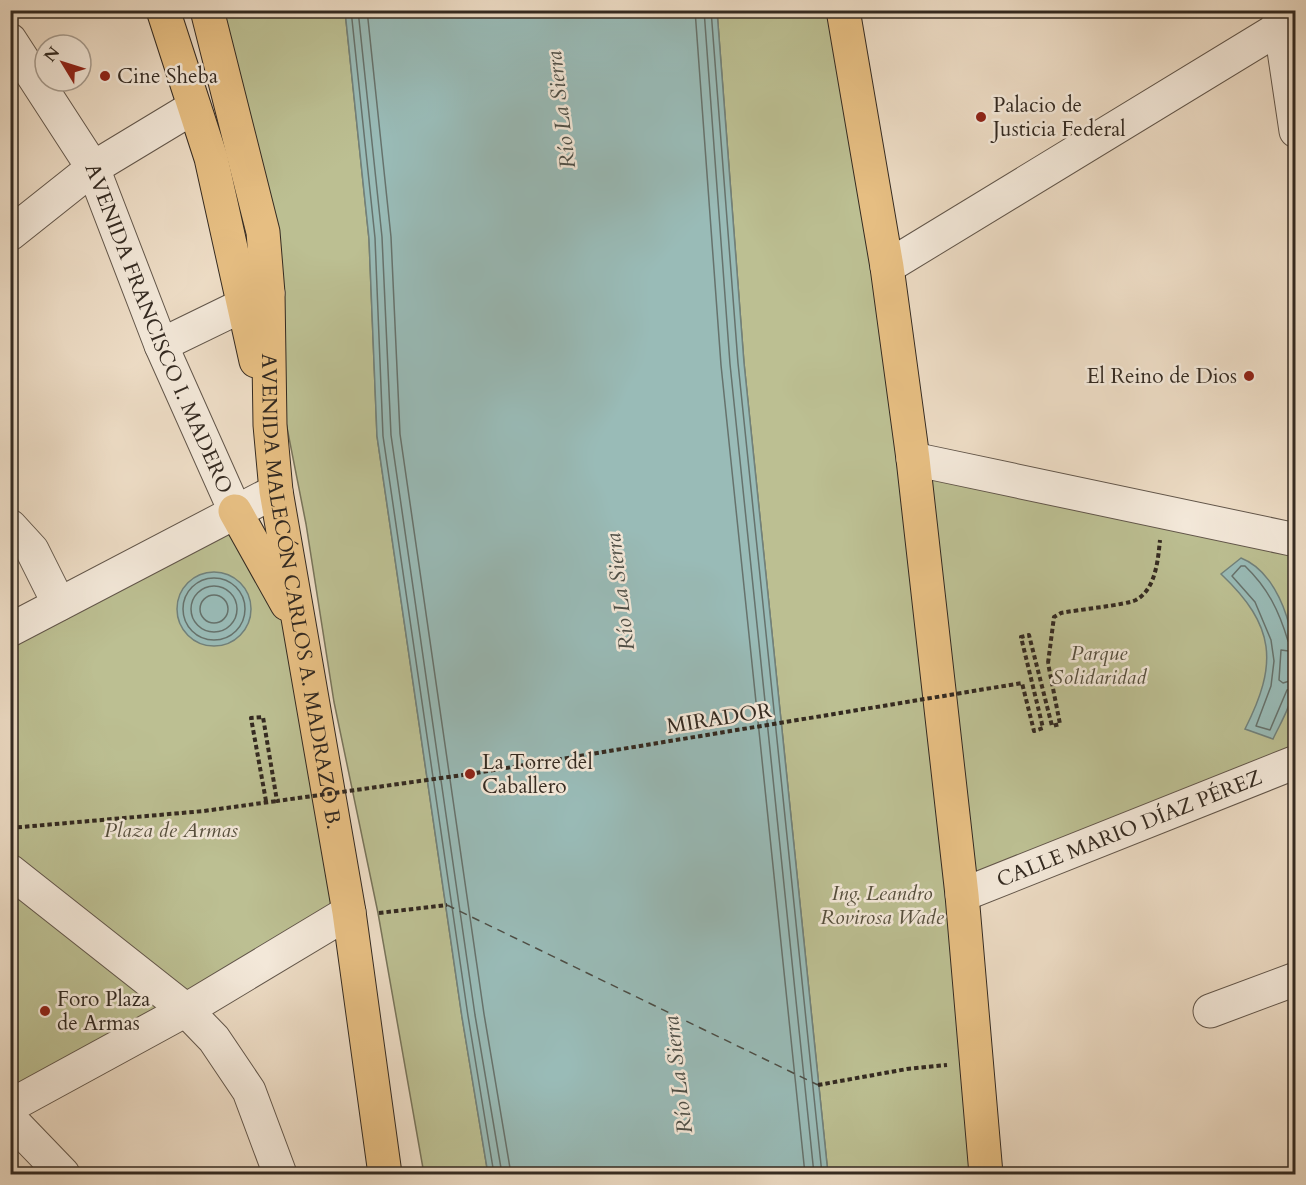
<svg xmlns="http://www.w3.org/2000/svg" width="1306" height="1185" viewBox="0 0 1306 1185" font-family="Cardo,serif">
<style>
.green{fill:#bcbf92;stroke:#78745a;stroke-width:1.5}
.water{fill:#99bbb7;stroke:#71817b;stroke-width:1.5}
.lines{fill:none;stroke-linecap:round;stroke-linejoin:round}
.shore{stroke:#66726c;stroke-width:1.5}
.ferry{stroke:#4d4e46;stroke-width:1.5;stroke-dasharray:8 6;stroke-linecap:butt}
.minor-casing{stroke:#62564a;stroke-width:35}
.major-casing{stroke:#342a21;stroke-width:35}
.path{stroke:#342a21;stroke-width:4;stroke-dasharray:4.5 3;stroke-linecap:butt}
.minor{stroke:#f3e8d9;stroke-width:33}
.major{stroke:#e6be82;stroke-width:33}
.path-bridge{stroke:#342a21;stroke-width:4;stroke-dasharray:4.5 3;stroke-linecap:butt}
.poi-dot{fill:#8f2418;stroke:#f3e8d9;stroke-width:2}
.labels{text-anchor:middle;stroke-width:5;stroke-linejoin:round;paint-order:stroke}
.poi-label{font-size:21px;fill:#342a21;stroke:#f3e8d9;text-anchor:start}
.street-label{font-size:21px;fill:#342a21;stroke:#f3e8d9}
.park-label{font-size:21px;font-style:italic;fill:#564f3d;stroke:#f3e8d9}
.water-label{font-size:22px;font-style:italic;fill:#4d4e46;stroke:#f3e8d9}
</style>
<rect width="100%" height="100%" fill="#eddcc5"/>
<filter id="stains"><feTurbulence type="fractalNoise" baseFrequency=".00333" numOctaves="4"/><feColorMatrix values="0 0 0 0 .2 0 0 0 0 .09 0 0 0 0 .02 0 0 0 .5 -.17"/></filter>
<radialGradient id="worn" r=".72"><stop offset=".6" stop-color="#630" stop-opacity="0"/><stop offset="1" stop-color="#630" stop-opacity=".3"/></radialGradient>
<!-- green -->
<g class="green">
<path d="M205 11H345L369 239 377 436 462 1017 488 1174H424L378 913 334 702 306 524Z"/>
<path d="M717 11H843L913 459 1295 540V762L962 895 990 1174H828L744 363Z"/>
<path d="M235 511 297 621 349 912 11 1106V630Z"/>
</g>
<!-- water -->
<g class="water">
<path d="M345 11H717L744 363 828 1174H488L462 1017 377 436 369 239Z"/>
<path d="M1241 558C1285 575 1301 651 1293 692 1290 708 1280 724 1273 739L1245 729C1278 664 1276 626 1221 574Z"/>
<circle cx="214" cy="609" r="37"/>
</g>
<g class="lines">
<!-- shore -->
<g class="shore">
<path d="M351 10 375 238 383 436 468 1016 494 1174"/>
<path d="M358 10 382 237 391 435 475 1015 502 1174"/>
<path d="M367 10 391 237 400 434 484 1014 511 1174"/>
<path d="M695 10 721 365 805 1174"/>
<path d="M704 10 730 364 814 1174"/>
<path d="M711 10 738 363 822 1174"/>
<circle cx="214" cy="609" r="31"/>
<circle cx="214" cy="609" r="23"/>
<circle cx="214" cy="609" r="14"/>
<path d="M1296 645 1288 641C1279 611 1268 588 1245 566H1241L1232 576 1255 602 1271 640 1274 661 1271 686 1256 726 1270 730 1287 690 1296 687"/>
<path d="M1296 652 1281 650 1279 680 1283 683 1296 679"/>
</g>
<!-- ferry -->
<path class="ferry" d="M447 905 818 1085"/>
<!-- minor casing -->
<g class="minor-casing">
<g id="minor">
<path d="M1278 10 1296 131"/>
<path id="s1" d="M10 40 93 168 161 345 235 511"/>
<path d="M10 234 93 168 194 107"/>
<path d="M887 267 1281 27"/>
<path d="M161 345 268 293"/>
<path d="M913 459 1296 540"/>
<path d="M10 526 32 550 59 604"/>
<path d="M10 630 276 491"/>
<path d="M10 871 186 1010 214 1039 249 1091 280 1174"/>
<path id="s2" d="M962 895 1296 762"/>
<path d="M1210 1011 1296 979"/>
<path d="M10 1106 186 1010 349 912"/>
<path d="M10 1119 63 1174"/>
</g>
</g>
<!-- major casing -->
<g class="major-casing">
<g id="major">
<path d="M163 10 211 158 256 361"/>
<path id="s3" d="M207 10 263 232 268 293 270 425 276 491 349 912 385 1174"/>
<path d="M843 10 887 267 913 459 962 895 986 1174"/>
<path d="M235 511 287 604"/>
</g>
</g>
<!-- path -->
<g class="path">
<path d="M1048 663 1054 617 1061 613C1075 610 1126 605 1136 600 1156 589 1158 559 1160 540"/>
<path d="M10 828 204 811 277 801"/>
<path d="M379 913 447 905"/>
<path d="M818 1085 907 1069 947 1065"/>
</g>
<!-- minor -->
<use href="#minor" class="minor"/>
<!-- major -->
<use href="#major" class="major"/>
<!-- path-bridge -->
<path class="path-bridge" d="M266 801 251 718 263 717 277 801 470 774 1022 683 1034 731 1043 728 1021 637 1029 635 1052 726 1060 724 1048 663"/>
</g>
<!-- markers -->
<g class="poi-dot">
<circle cx="105" cy="76" r="6"/>
<circle cx="981" cy="117" r="6"/>
<circle cx="1249" cy="376" r="6"/>
<circle cx="470" cy="774" r="6"/>
<circle cx="45" cy="1011" r="6"/>
</g>
<g class="labels">
<!-- poi labels -->
<g class="poi-label">
<text x="117" y="83">Cine Sheba</text>
<text x="993" y="112">Palacio de<tspan x="993" dy="24">Justicia Federal</tspan></text>
<text x="1237" y="383" text-anchor="end">El Reino de Dios</text>
<text x="482" y="769">La Torre del<tspan x="482" dy="24">Caballero</tspan></text>
<text x="57" y="1006">Foro Plaza<tspan x="57" dy="24">de Armas</tspan></text>
</g>
<!-- street labels -->
<g class="street-label">
<text dy="7" stroke="none"><textPath href="#s1" startOffset="326">AVENIDA FRANCISCO I. MADERO</textPath></text>
<text dy="7" stroke="none"><textPath href="#s3" startOffset="591">AVENIDA MALECÓN CARLOS A. MADRAZO B.</textPath></text>
<text transform="translate(719 718) rotate(-9)" y="7">MIRADOR</text>
<text dy="7" stroke="none"><textPath href="#s2" startOffset="180">CALLE MARIO DÍAZ PÉREZ</textPath></text>
</g>
<!-- park labels -->
<g class="park-label">
<text x="1099" y="660">Parque<tspan x="1099" dy="24">Solidaridad</tspan></text>
<text x="171" y="837">Plaza de Armas</text>
<text x="882" y="900">Ing. Leandro<tspan x="882" dy="24">Rovirosa Wade</tspan></text>
</g>
<!-- water labels -->
<g class="water-label">
<text transform="translate(560 110) rotate(-97)" y="8">Río La Sierra</text>
<text transform="translate(619 592) rotate(-97)" y="8">Río La Sierra</text>
<text transform="translate(677 1075) rotate(-97)" y="8">Río La Sierra</text>
</g>
</g>
<!-- margin -->
<rect width="1306" height="1185" fill="none" stroke="#eddcc5" stroke-width="36"/>
<rect x="12" y="12" width="1282" height="1161" fill="none" stroke="#342a21" stroke-width="3"/>
<rect x="18" y="18" width="1270" height="1149" fill="none" stroke="#342a21" stroke-width="1.5"/>
<!-- north arrow -->
<g transform="translate(63 63) rotate(308)"><circle r="28" fill="#f3e8d9" stroke="#a79c8f" stroke-width="1.5"/>
<path d="M0-4.5L10 22L0 15L-10 22Z" fill="#8f2418"/>
<text y="-9" font-size="16" font-weight="bold" text-anchor="middle" fill="#342a21">N</text>
</g>
<rect width="100%" height="100%" filter="url(#stains)"/>
<rect width="100%" height="100%" fill="url(#worn)"/>
</svg>
